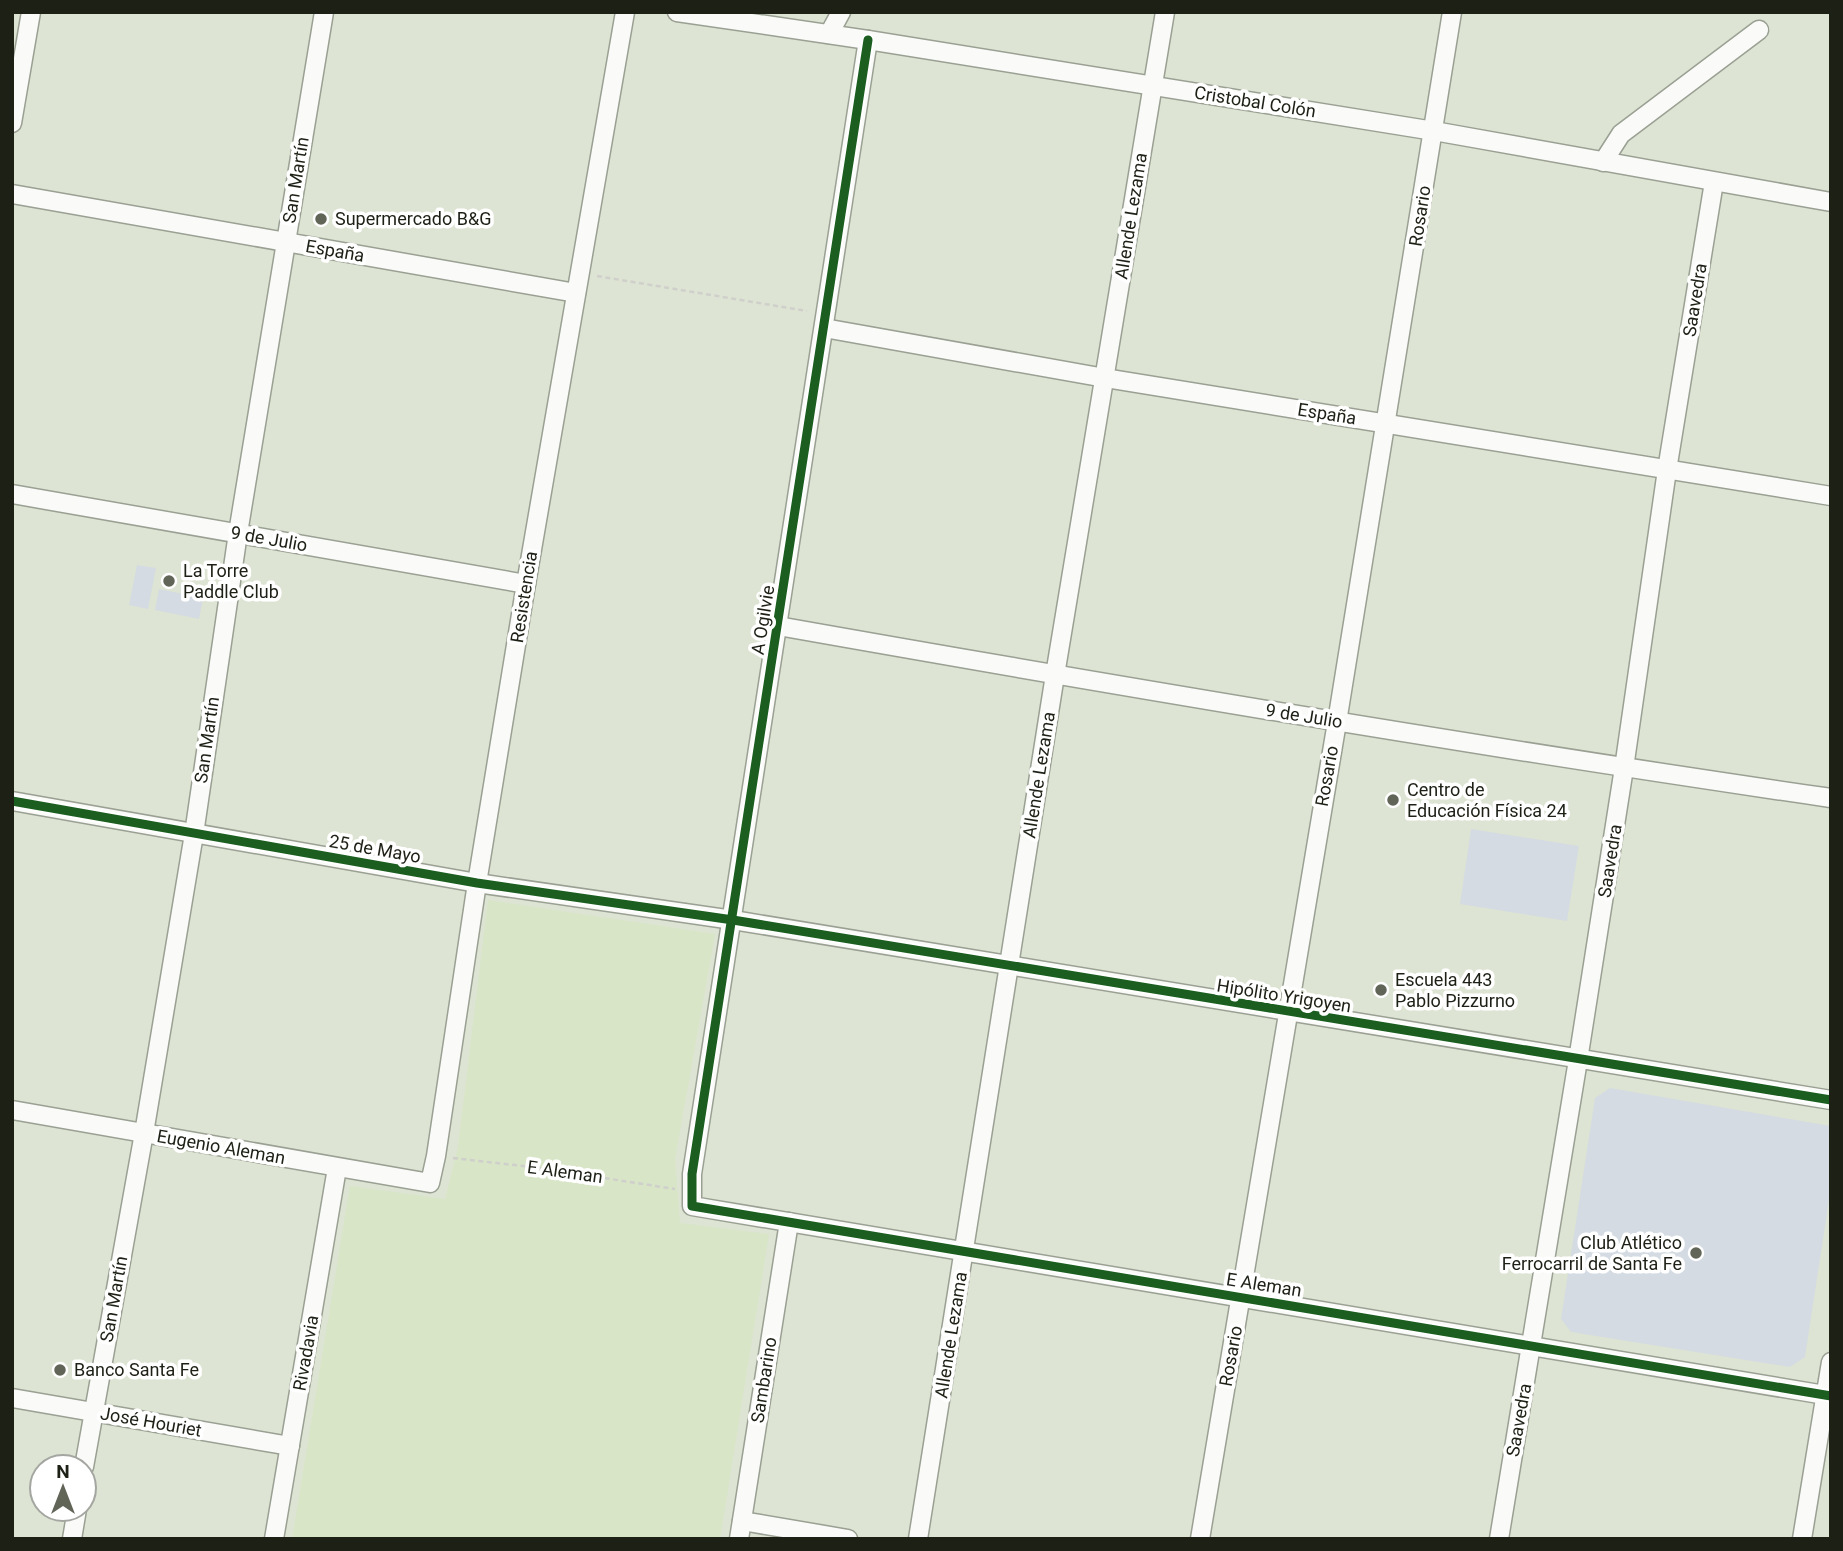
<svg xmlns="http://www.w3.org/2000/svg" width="1843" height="1551" viewBox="0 0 1843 1551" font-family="Roboto,sans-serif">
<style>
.built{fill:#d8e5c7}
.green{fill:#d4dbe2}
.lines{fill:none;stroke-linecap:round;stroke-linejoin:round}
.street-casing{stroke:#9aa093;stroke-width:21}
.path{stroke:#cfd0cb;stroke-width:2.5;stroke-dasharray:5 3.5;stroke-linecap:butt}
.street{stroke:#fafbf8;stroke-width:18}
.cycleway-casing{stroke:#fff;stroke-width:13}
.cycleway{stroke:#1b5e20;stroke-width:9}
.poi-dot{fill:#606558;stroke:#fff;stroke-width:2.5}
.labels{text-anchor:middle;stroke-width:7;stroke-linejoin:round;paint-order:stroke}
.street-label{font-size:18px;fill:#1c2015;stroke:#fff}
.poi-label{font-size:18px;fill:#1c2015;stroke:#fff;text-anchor:start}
</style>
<rect width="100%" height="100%" fill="#dde4d3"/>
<!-- built -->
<path class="built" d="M488 900 715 934 675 1159 680 1223 769 1234 720 1539H292L350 1186 445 1199 458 1147Z"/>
<!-- green -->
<g class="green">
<path d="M137 565 156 568 148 609 129 605Z"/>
<path d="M159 589 203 598 199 619 155 610Z"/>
<path d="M1471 829 1579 846 1567 921 1460 904Z"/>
<path d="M1610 1088 1831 1126V1187L1805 1357 1790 1367 1571 1332 1561 1319 1595 1098Z"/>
</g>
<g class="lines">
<!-- street casing -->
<g class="street-casing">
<g id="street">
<path d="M677 12 868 40 1434 131 1831 202"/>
<path d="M829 34 841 12"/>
<path d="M868 40 692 1174V1206L1831 1396"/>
<path d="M12 123 31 12"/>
<path d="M1603 162 1621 134 1759 30"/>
<path d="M12 194 576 293"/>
<path d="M824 328 1105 378 1831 496"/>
<path d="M12 494 526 584"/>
<path d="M778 626C1128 688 1479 747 1831 798"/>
<path d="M12 801 477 883 733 920 1831 1100"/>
<path d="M12 1110 430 1183 436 1156 477 883 526 584 625 12"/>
<path d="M12 1398 290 1446"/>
<path d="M84 1467 144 1133 194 834 238 533 324 12"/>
<path d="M742 1521 848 1539"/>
<path d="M72 1539 77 1509"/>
<path d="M274 1539 337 1168"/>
<path d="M739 1539 789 1222"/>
<path d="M918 1539 1055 675 1165 12"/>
<path d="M1200 1539 1337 722 1452 12"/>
<path d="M1499 1539 1578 1060 1624 768 1667 470 1714 182"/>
<path d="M1802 1539 1831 1362"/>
</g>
</g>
<!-- path -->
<g class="path">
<path d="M597 276 807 311"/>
<path d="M453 1158 540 1168 675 1189"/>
</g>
<!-- street -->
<use href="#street" class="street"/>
<!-- cycleway casing -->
<g class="cycleway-casing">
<g id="cycleway">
<path d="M868 40 692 1174V1206L1831 1396"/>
<path d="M12 801 477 883 733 920 1831 1100"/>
</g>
</g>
<!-- cycleway -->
<use href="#cycleway" class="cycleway"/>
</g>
<!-- markers -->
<g class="poi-dot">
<circle cx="321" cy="219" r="7"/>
<circle cx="169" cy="581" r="7"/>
<circle cx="1393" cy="800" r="7"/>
<circle cx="1381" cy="990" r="7"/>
<circle cx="1696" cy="1253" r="7"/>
<circle cx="60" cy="1370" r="7"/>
</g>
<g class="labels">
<!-- street labels -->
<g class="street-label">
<text transform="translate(1255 102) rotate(9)" y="6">Cristobal Colón</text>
<text transform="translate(296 180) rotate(-81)" y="6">San Martín</text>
<text transform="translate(1131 216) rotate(-81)" y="6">Allende Lezama</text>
<text transform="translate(1420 216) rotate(-81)" y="6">Rosario</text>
<text transform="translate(335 251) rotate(10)" y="6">España</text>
<text transform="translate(1695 300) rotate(-81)" y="6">Saavedra</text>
<text transform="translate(1327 414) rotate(9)" y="6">España</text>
<text transform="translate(269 539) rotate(10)" y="6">9 de Julio</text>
<text transform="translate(524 597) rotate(-81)" y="6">Resistencia</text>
<text transform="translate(763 620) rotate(-81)" y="6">A Ogilvie</text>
<text transform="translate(1304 716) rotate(9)" y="6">9 de Julio</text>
<text transform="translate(207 740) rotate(-82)" y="6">San Martín</text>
<text transform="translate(1039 775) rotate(-81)" y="6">Allende Lezama</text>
<text transform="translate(1327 776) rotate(-80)" y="6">Rosario</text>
<text transform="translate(375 849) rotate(10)" y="6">25 de Mayo</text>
<text transform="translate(1610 861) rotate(-81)" y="6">Saavedra</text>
<text transform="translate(1284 996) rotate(9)" y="6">Hipólito Yrigoyen</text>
<text transform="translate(221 1147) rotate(10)" y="6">Eugenio Aleman</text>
<text transform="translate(565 1172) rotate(8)" y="6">E Aleman</text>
<text transform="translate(1264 1285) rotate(9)" y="6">E Aleman</text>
<text transform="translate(114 1299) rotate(-80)" y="6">San Martín</text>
<text transform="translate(951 1335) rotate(-81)" y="6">Allende Lezama</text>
<text transform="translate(306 1353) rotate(-80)" y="6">Rivadavia</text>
<text transform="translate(1231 1356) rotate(-80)" y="6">Rosario</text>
<text transform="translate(764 1380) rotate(-81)" y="6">Sambarino</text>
<text transform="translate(1519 1420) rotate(-80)" y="6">Saavedra</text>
<text transform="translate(151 1422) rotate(10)" y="6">José Houriet</text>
</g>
<!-- poi labels -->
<g class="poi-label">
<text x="335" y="225">Supermercado B&amp;G</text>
<text x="183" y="577">La Torre<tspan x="183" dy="21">Paddle Club</tspan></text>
<text x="1407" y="796">Centro de<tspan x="1407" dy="21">Educación Física 24</tspan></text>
<text x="1395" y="986">Escuela 443<tspan x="1395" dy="21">Pablo Pizzurno</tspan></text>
<text x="1682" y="1249" text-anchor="end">Club Atlético<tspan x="1682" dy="21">Ferrocarril de Santa Fe</tspan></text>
<text x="74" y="1376">Banco Santa Fe</text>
</g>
</g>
<!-- border -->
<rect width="1843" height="1551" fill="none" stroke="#1c2015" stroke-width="28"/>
<!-- north arrow -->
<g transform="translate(63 1488)"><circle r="33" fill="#ffffff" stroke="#a4a6a1" stroke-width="2"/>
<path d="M0-5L12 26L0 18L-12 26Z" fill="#606558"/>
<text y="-10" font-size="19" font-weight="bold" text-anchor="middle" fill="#1c2015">N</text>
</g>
</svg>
